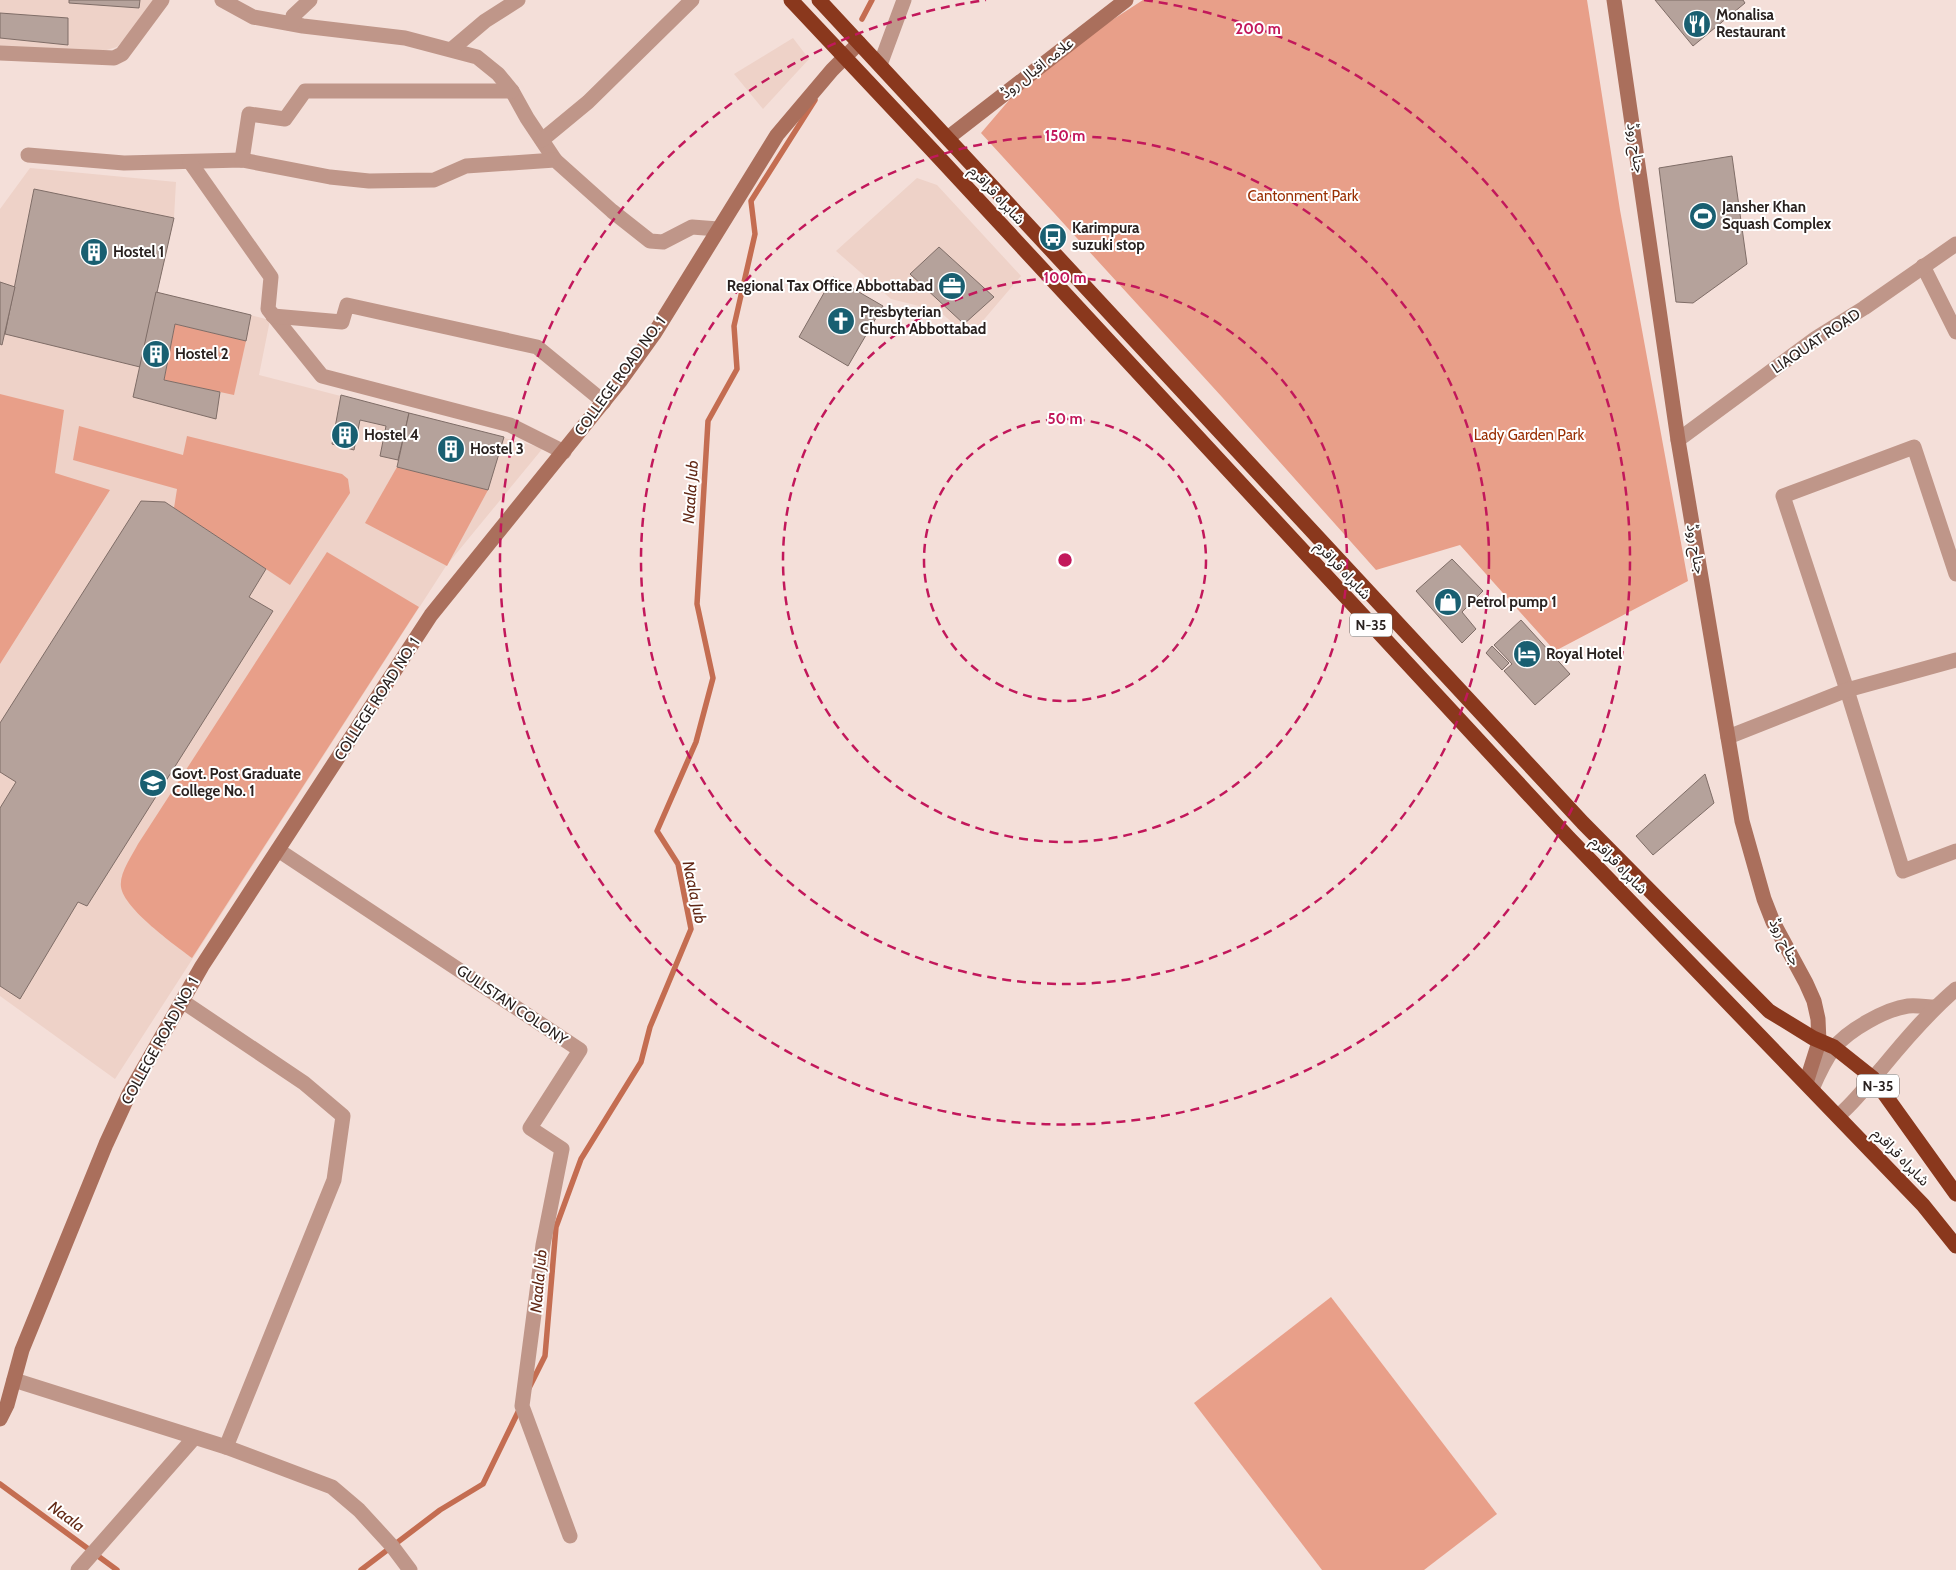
<svg xmlns="http://www.w3.org/2000/svg" width="1956" height="1570" viewBox="0 0 1956 1570" font-family="Cabin,'Noto Sans Arabic',sans-serif">
<style>
.built{fill:#eed2c8}
.green{fill:#e89f89}
.lines{fill:none;stroke-linecap:round;stroke-linejoin:round}
.stream{stroke:#c46d51;stroke-width:5.5}
.building{fill:#b5a29b;stroke:#7f6d67}
.street{stroke:#bf9689;stroke-width:15}
.secondary{stroke:#aa6f5c;stroke-width:15}
.highway{stroke:#8a381d;stroke-width:15}
.ring{fill:none;stroke:#c2185b;stroke-width:2.5;stroke-dasharray:9 6}
.labels{text-anchor:middle;stroke-width:4;stroke-linejoin:round;paint-order:stroke}
.shield{fill:#fff;stroke:#696462;stroke-width:1}
.shield-label{font-size:14px;font-weight:bold;fill:#29211f}
.poi-label{font-size:15px;font-weight:bold;fill:#29211f;stroke:#fff;text-anchor:start}
.street-label{font-size:15px;fill:#29211f;stroke:#fff}
.park-label{font-size:15px;fill:#992f02;stroke:#fff}
.water-label{font-size:16px;font-style:italic;fill:#612714;stroke:#fff}
.centre{fill:#c2185b;stroke:#fff;stroke-width:2.5}
.ring-label{font-size:15px;text-anchor:middle;font-weight:bold;fill:#c2185b;stroke:#fff;stroke-width:4;stroke-linejoin:round;paint-order:stroke}
</style>
<rect width="100%" height="100%" fill="#f4dfd9"/>
<!-- built -->
<g class="built">
<path d="M0 0H156L132 31 117 47 96 53 0 58Z"/>
<path d="M793 38 809 59 763 109 734 74Z"/>
<path d="M30 168 176 182 174 218 157 292 270 320 259 375 543 448 446 566 115 1079 0 996V209Z"/>
<path d="M917 178 937 185 1021 276 969 337 939 311 891 299 836 251Z"/>
</g>
<!-- green -->
<g class="green">
<path d="M1143 0H1587L1620 210 1688 581 1555 651 1460 545 1376 570 1222 397 981 133 1035 70Z"/>
<path d="M175 324 246 341 234 395 164 380Z"/>
<path d="M0 394 64 410 55 473 110 490 0 664Z"/>
<path d="M79 426 183 455 187 436 342 474 348 479 350 493 290 585 174 508 177 489 73 460Z"/>
<path d="M397 467 488 490 447 566 365 523Z"/>
<path d="M327 552 419 607 192 958C175 945 124 909 121 887 119 873 132 856 138 844Z"/>
<path d="M1331 1297 1497 1514 1424 1570H1322L1194 1403Z"/>
</g>
<g class="lines">
<!-- stream -->
<g class="stream">
<path d="M862 19 872 0"/>
<path d="M529 1388 545 1356 556 1227 581 1159 641 1062 650 1027 691 929 678 864 657 831 696 742 713 678 697 604 708 421 737 369 734 326 755 234 751 201 815 100"/>
<path d="M0 1484 117 1570"/>
<path d="M361 1570 440 1510 483 1484 520 1408"/>
</g>
</g>
<!-- building -->
<g class="building">
<path d="M69 0H140L139 8 69 3Z"/>
<path d="M1655 0H1743L1745 3 1693 46Z"/>
<path d="M0 13 68 18V45L0 38Z"/>
<path d="M1732 156 1747 264 1693 303 1676 302 1659 168Z"/>
<path d="M34 189 174 218 140 367 5 334Z"/>
<path d="M939 247 994 297 964 324 910 274Z"/>
<path d="M833 277 883 306 848 366 799 337Z"/>
<path d="M0 282 15 287 2 345 0 344Z"/>
<path d="M156 292 251 315 246 341 175 324 164 380 220 392 216 419 133 397Z"/>
<path d="M341 395 409 413 398 460 380 456 386 426 360 420 354 450 332 444Z"/>
<path d="M409 413 504 437 488 490 397 467Z"/>
<path d="M141 501 165 502 266 569 249 597 273 611 87 906 78 902 20 999 0 986V808L16 782 0 772V723Z"/>
<path d="M1452 559 1483 591 1462 612 1476 629 1462 643 1416 591Z"/>
<path d="M1521 620 1570 674 1535 705 1504 671 1512 664 1494 645Z"/>
<path d="M1492 646 1509 663 1502 670 1486 653Z"/>
<path d="M1705 774 1714 803 1653 855 1636 836Z"/>
</g>
<g class="lines">
<!-- street -->
<g class="street">
<path d="M222 0 253 17 303 26 405 38 477 57 498 74 512 91 527 118 555 160"/>
<path d="M293 23V16L310 0"/>
<path d="M452 49 485 21 518 0"/>
<path d="M0 53 114 58 122 54 162 0"/>
<path d="M880 65 904 0"/>
<path d="M542 140 588 102 692 0"/>
<path d="M28 155 124 163 242 160 330 177 369 181 434 180 466 166 555 160 612 211 650 241 663 242 692 227 718 229"/>
<path d="M242 160 249 114 285 119 305 91H512"/>
<path d="M190 162 271 277 268 309 322 376 510 425 564 452"/>
<path d="M1923 266 1956 332"/>
<path d="M273 316 342 322 347 305 537 347 604 402"/>
<path d="M1678 440 1816 338 1864 308 1956 244"/>
<path d="M1956 574 1914 447 1783 496 1847 690 1903 871 1956 851"/>
<path d="M1728 737 1847 690 1956 660"/>
<path d="M278 850 580 1050 530 1128 562 1149 543 1245 522 1406 570 1536"/>
<path d="M182 1001 304 1083 343 1116 334 1180 226 1447"/>
<path d="M1812 1089C1818 1075 1825 1060 1834 1048 1848 1030 1886 1009 1908 1006 1917 1005 1927 1007 1935 1007"/>
<path d="M1838 1116C1855 1102 1867 1085 1882 1068 1905 1040 1928 1013 1956 989"/>
<path d="M14 1380 226 1447 332 1487 359 1510 392 1546 410 1570"/>
<path d="M78 1570 194 1438"/>
</g>
<!-- secondary -->
<g class="secondary">
<path d="M1614 0 1678 440 1742 821 1764 899 1773 922 1806 983 1814 1001 1818 1019 1819 1042 1806 1083"/>
<path d="M949 137 1126 0"/>
<path d="M0 1419 7 1405 22 1350 106 1144 129 1094 202 966 431 615 621 380 654 334 777 135 832 70 859 43"/>
</g>
<!-- highway -->
<g class="highway">
<path d="M791 0 933 151 1568 837 1923 1205 1956 1246"/>
<path d="M819 0 1583 823 1769 1011 1813 1038 1834 1047 1873 1078 1956 1194"/>
</g>
</g>
<!-- distance rings -->
<g class="ring">
<circle cx="1065" cy="560" r="141"/>
<circle cx="1065" cy="560" r="282"/>
<circle cx="1065" cy="560" r="424"/>
<path d="M1144 0A565 565 0 1 1 986 0"/>
</g>
<!-- icons -->
<defs>
<g id="restaurant-disc" transform="scale(1.4375)"><circle r="9.5" fill="#195f71" stroke="#fff"/><path d="M-5-6h1v4h1v-4h1v4h1v-4h1v5L-1.5 .5V6h-2V.5L-5-1ZM5-6V6H3V1.5H1.5Q1.5-4 5-6Z" fill="#fff"/></g>
<g id="stadium-disc" transform="scale(1.4375)"><circle r="9.5" fill="#195f71" stroke="#fff"/><path d="M0-5a6.5 5 0 1 0 0 10a6.5 5 0 1 0 0-10ZM-3.5-1.8h7v3.6h-7Z" fill="#fff"/></g>
<g id="bus-disc" transform="scale(1.4375)"><circle r="9.5" fill="#195f71" stroke="#fff"/><path d="M-5-6H5V4H4V6H2V4H-2V6H-4V4H-5ZM-3.5-4V0h7V-4ZM-3.5 1.2v1.5H-2V1.2ZM2 1.2v1.5H3.5V1.2Z" fill="#fff"/></g>
<g id="building-disc" transform="scale(1.4375)"><circle r="9.5" fill="#195f71" stroke="#fff"/><path d="M-4-6H4V6H1V3H-1V6H-4ZM-2.5-4.3h1.7v1.8h-1.7ZM.8-4.3h1.7v1.8H.8ZM-2.5-1h1.7V.8h-1.7ZM.8-1h1.7V.8H.8Z" fill="#fff"/></g>
<g id="office-disc" transform="scale(1.4375)"><circle r="9.5" fill="#195f71" stroke="#fff"/><path d="M-6-3h4V-5.5h4V-3h4V5H-6ZM-1-4.5V-3h2v-1.5ZM-6 0V1H6V0Z" fill="#fff"/></g>
<g id="church-disc" transform="scale(1.4375)"><circle r="9.5" fill="#195f71" stroke="#fff"/><path d="M-1.2-6h2.4v3.5h3.3v2.4h-3.3V6h-2.4V-.1h-3.3v-2.4h3.3Z" fill="#fff"/></g>
<g id="shop-disc" transform="scale(1.4375)"><circle r="9.5" fill="#195f71" stroke="#fff"/><path d="M-5-2.5h2.3a2.7 3.5 0 0 1 5.4 0H5L5.5 6h-11ZM-1.5-2.5h3a1.5 2.3 0 0 0-3 0Z" fill="#fff"/></g>
<g id="hotel-disc" transform="scale(1.4375)"><circle r="9.5" fill="#195f71" stroke="#fff"/><path d="M-6-4.5h1.5V1H6V5H4.5V3h-9V5H-6ZM-4 0a1.8 1.8 0 1 1 3.6 0ZM.5 0V-2.5h3Q6-2.5 6 0Z" fill="#fff"/></g>
<g id="university-disc" transform="scale(1.4375)"><circle r="9.5" fill="#195f71" stroke="#fff"/><path d="M0-5L7-2L0 1L-7-2ZM-4 1L0 2.5L4 1V4Q0 6-4 4Z" fill="#fff"/></g>
</defs>
<g fill-rule="evenodd">
<use href="#restaurant-disc" x="1697" y="24"/>
<use href="#stadium-disc" x="1703" y="216"/>
<use href="#bus-disc" x="1053" y="237"/>
<use href="#building-disc" x="94" y="252"/>
<use href="#office-disc" x="952" y="286"/>
<use href="#church-disc" x="841" y="321"/>
<use href="#building-disc" x="156" y="354"/>
<use href="#building-disc" x="345" y="435"/>
<use href="#building-disc" x="451" y="449"/>
<use href="#shop-disc" x="1448" y="602"/>
<use href="#hotel-disc" x="1527" y="654"/>
<use href="#university-disc" x="153" y="783"/>
</g>
<g class="labels">
<!-- shield labels -->
<g class="shield">
<rect x="1350" y="613.5" width="42" height="23" rx="4"/>
<rect x="1857" y="1074.5" width="42" height="23" rx="4"/>
</g>
<g class="shield-label">
<text x="1371" y="630">N-35</text>
<text x="1878" y="1091">N-35</text>
</g>
<!-- poi labels -->
<g class="poi-label">
<text x="1716" y="20">Monalisa<tspan x="1716" dy="17">Restaurant</tspan></text>
<text x="1722" y="212">Jansher Khan<tspan x="1722" dy="17">Squash Complex</tspan></text>
<text x="1072" y="233">Karimpura<tspan x="1072" dy="17">suzuki stop</tspan></text>
<text x="113" y="257">Hostel 1</text>
<text x="933" y="291" text-anchor="end">Regional Tax Office Abbottabad</text>
<text x="860" y="317">Presbyterian<tspan x="860" dy="17">Church Abbottabad</tspan></text>
<text x="175" y="359">Hostel 2</text>
<text x="364" y="440">Hostel 4</text>
<text x="470" y="454">Hostel 3</text>
<text x="1467" y="607">Petrol pump 1</text>
<text x="1546" y="659">Royal Hotel</text>
<text x="172" y="779">Govt. Post Graduate<tspan x="172" dy="17">College No. 1</tspan></text>
</g>
<!-- street labels -->
<g class="street-label">
<text transform="translate(1037 68) rotate(-38)" y="5">علامہ اقبال روڈ</text>
<text transform="translate(1636 148) rotate(81)" y="5">جناح روڈ</text>
<text transform="translate(997 195) rotate(47)" y="5">شاہراہ قراقرم</text>
<text transform="translate(1816 341) rotate(-34)" y="5">LIAQUAT ROAD</text>
<text transform="translate(620 376) rotate(-54)" y="5">COLLEGE ROAD NO. 1</text>
<text transform="translate(1696 549) rotate(80)" y="5">جناح روڈ</text>
<text transform="translate(1343 570) rotate(47)" y="5">شاہراہ قراقرم</text>
<text transform="translate(377 699) rotate(-57)" y="5">COLLEGE ROAD NO. 1</text>
<text transform="translate(1619 865) rotate(46)" y="5">شاہراہ قراقرم</text>
<text transform="translate(1785 942) rotate(63)" y="5">جناح روڈ</text>
<text transform="translate(512 1005) rotate(34)" y="5">GULISTAN COLONY</text>
<text transform="translate(160 1041) rotate(-61)" y="5">COLLEGE ROAD NO. 1</text>
<text transform="translate(1901 1157) rotate(46)" y="5">شاہراہ قراقرم</text>
</g>
<!-- park labels -->
<g class="park-label">
<text x="1303" y="201">Cantonment Park</text>
<text x="1529" y="440">Lady Garden Park</text>
</g>
<!-- water labels -->
<g class="water-label">
<text transform="translate(690 492) rotate(-86)" y="6">Naala Jub</text>
<text transform="translate(695 892) rotate(78)" y="6">Naala Jub</text>
<text transform="translate(538 1281) rotate(-85)" y="6">Naala Jub</text>
<text transform="translate(67 1516) rotate(36)" y="6">Naala</text>
</g>
</g>
<circle cx="1065" cy="560" r="8" class="centre"/>
<g class="ring-label">
<text x="1258" y="34">200 m</text>
<text x="1065" y="141">150 m</text>
<text x="1065" y="283">100 m</text>
<text x="1065" y="424">50 m</text>
</g>
</svg>
